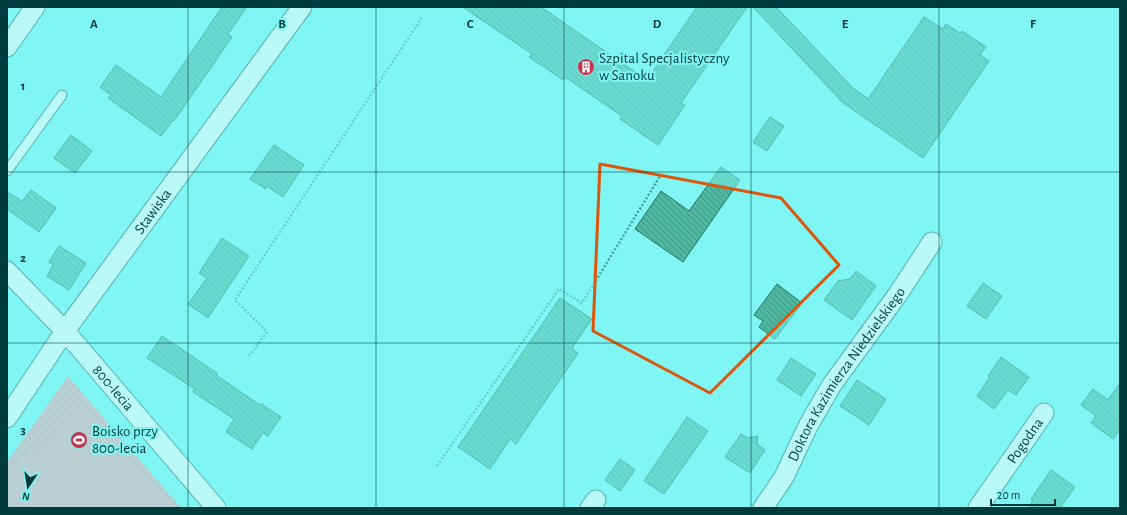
<svg xmlns="http://www.w3.org/2000/svg" width="1127" height="515" viewBox="0 0 1127 515" font-family="'Alegreya Sans',sans-serif">
<style>
.park{fill:url(#park-dots)}
.pitch{fill:#fe9fa6}
.building{fill:url(#building-back-hatch);stroke:#1f7663}
.lines{fill:none;stroke-linecap:round;stroke-linejoin:round}
.service-casing{stroke:#216161;stroke-width:11}
.minor-casing{stroke:#216161;stroke-width:21}
.path{stroke:#46a1a1;stroke-width:2.5;stroke-dasharray:2 2;stroke-linecap:butt}
.service{stroke:#fff;stroke-width:9}
.minor{stroke:#fff;stroke-width:19}
.marked{fill:none;stroke:#dc570e;stroke-width:3;stroke-linejoin:round}
.grid{fill:none;stroke:#013a3b;stroke-width:1;stroke-opacity:0.55}
.labels{text-anchor:middle;stroke-width:4;stroke-linejoin:round;paint-order:stroke}
.poi-label{font-size:15px;fill:#013a3b;stroke:#7ff5f4;text-anchor:start}
.street-label{font-size:15px;fill:#013a3b;stroke:#7ff5f4}
.grid-label{font-size:13px;text-anchor:middle;font-weight:bold;fill:#013a3b;stroke:#7ff5f4;stroke-width:4;stroke-linejoin:round;paint-order:stroke}
</style>
<defs>
<pattern id="park-dots" width="8" height="8" patternUnits="userSpaceOnUse"><rect width="8" height="8" fill="#fe9fa6"/><path d="M2 2h.1M6 6h.1" fill="none" stroke="#cb8388" stroke-width="1.8" stroke-linecap="round"/></pattern>
<pattern id="building-back-hatch" width="6" height="6" patternUnits="userSpaceOnUse"><rect width="6" height="6" fill="#4cb99f"/><path d="M-1 5l2 2M0 0l6 6M5-1l2 2" fill="none" stroke="#3d9783"/></pattern>
</defs>
<rect width="100%" height="100%" fill="#7ff5f4"/>
<!-- park -->
<path class="park" d="M68 376 181 508H7V462Z"/>
<!-- pitch -->
<path class="pitch" d="M83 406 174 508H16L7 498V474Z"/>
<!-- building -->
<g class="building">
<path d="M222 7H247L228 34 232 37 174 121 173 120 161 136 108 98 111 95 100 87 116 65 161 97Z"/>
<path d="M463 7H541L647 80 697 7H747L681 103 685 105 658 145 620 119 622 116 565 77 563 80 529 57 532 54Z"/>
<path d="M753 7H776L853 88 868 99 924 17 943 29 946 24 960 33 962 31 986 47 980 55 989 61 923 158 842 102Z"/>
<path d="M770 117 784 126 767 151 753 142Z"/>
<path d="M71 135 92 151 75 173 54 158Z"/>
<path d="M274 145 304 165 283 197 267 186 266 189 250 179Z"/>
<path d="M721 167 740 180 683 262 635 229 661 191 689 211Z"/>
<path d="M31 190 56 208 39 232 7 209V192L22 201Z"/>
<path d="M222 238 249 256 208 318 188 304 207 278 199 273Z"/>
<path d="M59 246 86 263 69 290 47 276 53 265 49 262Z"/>
<path d="M856 271 876 286 852 320 824 300 838 281 850 279Z"/>
<path d="M983 283 1002 296 986 319 967 306Z"/>
<path d="M777 284 802 303 775 339 759 327 763 321 754 315Z"/>
<path d="M560 298 592 319 572 348 578 353 516 444 510 439 490 469 458 447Z"/>
<path d="M162 336 198 360 217 373 216 375 260 405 261 404 281 417 268 436 263 433 252 449 226 432 234 419 193 392 195 389 147 358Z"/>
<path d="M1001 357 1029 377 1016 395 1008 390 994 409 977 396 990 377 988 376Z"/>
<path d="M791 358 816 374 801 396 777 380Z"/>
<path d="M857 380 886 399 869 425 840 406Z"/>
<path d="M1120 383V430L1113 439 1091 423 1096 416 1081 405 1093 389 1108 400Z"/>
<path d="M687 417 708 431 664 494 644 481Z"/>
<path d="M741 434 748 438 758 436 757 444 765 450 750 473 725 457Z"/>
<path d="M620 459 635 470 620 491 605 480Z"/>
<path d="M1051 470 1075 487 1060 508H1028L1033 500 1031 499Z"/>
</g>
<g class="lines">
<!-- service casing -->
<g class="service-casing">
<path id="service" d="M7 171 62 95"/>
</g>
<!-- minor casing -->
<g class="minor-casing">
<g id="minor">
<path d="M7 47 35 7"/>
<path id="s1" d="M7 271 65 331 216 508"/>
<path id="s2" d="M7 418 65 331 302 7"/>
<path d="M590 508 596 500"/>
<path id="s3" d="M763 508 784 477 808 426 831 386 898 294 932 242"/>
<path id="s4" d="M978 508 1044 413"/>
</g>
</g>
<!-- path -->
<g class="path">
<path d="M249 356 267 332 235 300 423 16"/>
<path d="M437 466 559 289 582 303 662 173"/>
</g>
<!-- service -->
<use href="#service" class="service"/>
<!-- minor -->
<use href="#minor" class="minor"/>
</g>
<!-- marked area -->
<path d="M0 0H1127V515H0ZM600 164 781 198 839 265 710 393 593 331Z" fill="#7ff5f4" fill-opacity=".55" fill-rule="evenodd"/>
<path class="marked" d="M600 164 781 198 839 265 710 393 593 331Z"/>
<!-- grid -->
<path class="grid" d="M188 7V508M376 7V508M564 7V508M751 7V508M939 7V508M7 172H1120M7 343H1120"/>
<!-- icons -->
<defs>
<g id="building-disc" transform="scale(0.9)"><circle r="9.5" fill="#c53550" stroke="#7ff5f4"/><path d="M-4-6H4V6H1V3H-1V6H-4ZM-2.5-4.3h1.7v1.8h-1.7ZM.8-4.3h1.7v1.8H.8ZM-2.5-1h1.7V.8h-1.7ZM.8-1h1.7V.8H.8Z" fill="#fff"/></g>
<g id="stadium-disc" transform="scale(0.9)"><circle r="9.5" fill="#c53550" stroke="#7ff5f4"/><path d="M0-5a6.5 5 0 1 0 0 10a6.5 5 0 1 0 0-10ZM-3.5-1.8h7v3.6h-7Z" fill="#fff"/></g>
</defs>
<g fill-rule="evenodd">
<use href="#building-disc" x="586" y="67"/>
<use href="#stadium-disc" x="79" y="440"/>
</g>
<g class="labels">
<!-- poi labels -->
<g class="poi-label">
<text x="599" y="63">Szpital Specjalistyczny<tspan x="599" dy="17">w Sanoku</tspan></text>
<text x="92" y="436">Boisko przy<tspan x="92" dy="17">800-lecia</tspan></text>
</g>
<!-- street labels -->
<g class="street-label">
<text dy="5" stroke="none"><textPath href="#s2" startOffset="253">Stawiska</textPath></text>
<text dy="5" stroke="none"><textPath href="#s3" startOffset="158">Doktora Kazimierza Niedzielskiego</textPath></text>
<text dy="5" stroke="none"><textPath href="#s1" startOffset="158">800-lecia</textPath></text>
<text dy="5" stroke="none"><textPath href="#s4" startOffset="82">Pogodna</textPath></text>
</g>
</g>
<g class="grid-label">
<text x="94" y="28">A</text>
<text x="282" y="28">B</text>
<text x="470" y="28">C</text>
<text x="657" y="28">D</text>
<text x="845" y="28">E</text>
<text x="1033" y="28">F</text>
<text x="23" y="90">1</text>
<text x="23" y="262">2</text>
<text x="23" y="434">3</text>
</g>
<!-- border -->
<rect width="1127" height="515" fill="none" stroke="#013a3b" stroke-width="16"/>
<!-- north arrow -->
<g transform="translate(28 487) rotate(192)" stroke="#7ff5f4" stroke-width="3" paint-order="stroke">
<path d="M0-3L7 15L0 10L-7 15Z" fill="#013a3b"/>
<text y="-6" font-size="11" font-weight="bold" text-anchor="middle" fill="#013a3b">N</text>
</g>
<!-- scale -->
<path d="M991 499v6h64v-6" fill="none" stroke="#013a3b" stroke-width="2"/>
<text x="997" y="499" font-size="12" fill="#013a3b" stroke="#7ff5f4" stroke-width="3" paint-order="stroke">20 m</text>
</svg>
